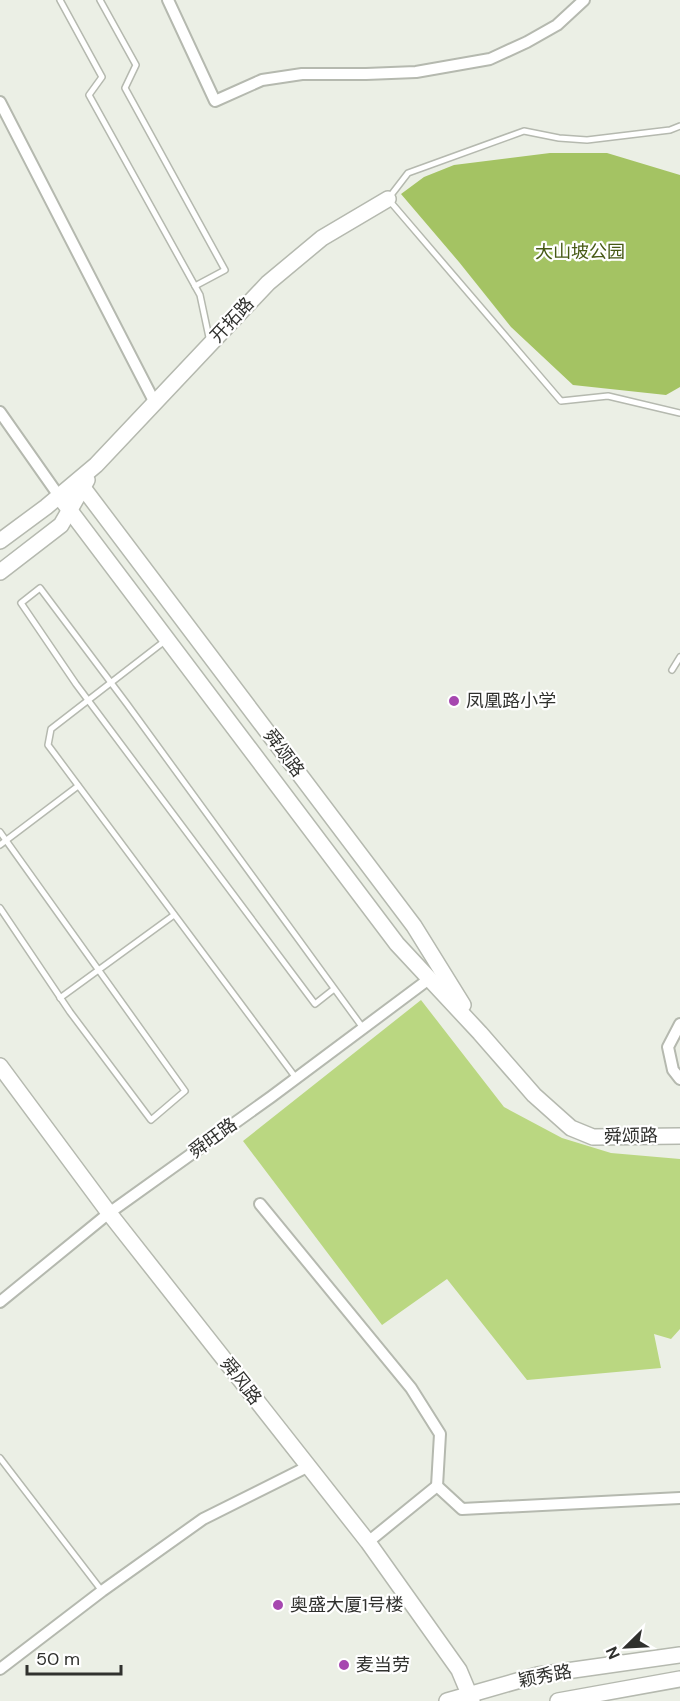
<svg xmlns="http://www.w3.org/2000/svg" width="680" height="1701" viewBox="0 0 680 1701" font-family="'DM Sans','Noto Sans SC',sans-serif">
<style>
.green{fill:#bad781}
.forest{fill:#a4c363}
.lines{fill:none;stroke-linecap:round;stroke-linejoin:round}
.lane-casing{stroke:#b5b9af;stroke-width:8}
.street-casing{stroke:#b5b9af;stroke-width:14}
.secondary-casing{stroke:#b5b9af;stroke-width:18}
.lane{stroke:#fff;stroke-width:5}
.street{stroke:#fff;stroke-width:10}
.secondary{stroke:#fff;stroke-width:15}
.poi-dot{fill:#a647af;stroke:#fff;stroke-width:2}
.labels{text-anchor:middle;stroke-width:4.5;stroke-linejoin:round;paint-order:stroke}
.park-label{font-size:18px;fill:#475a16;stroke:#fff}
.street-label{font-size:18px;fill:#30312e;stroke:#fff}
.poi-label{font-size:18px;fill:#30312e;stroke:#fff;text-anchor:start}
</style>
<rect width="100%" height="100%" fill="#ebefe5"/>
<!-- green -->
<path class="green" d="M421 1000 504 1107 562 1138 611 1153 680 1159V1329L671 1339 654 1334 661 1368 527 1380 447 1279 382 1325 243 1141Z"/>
<!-- forest -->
<path class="forest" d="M550 153H607L680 175V387L666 395 573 385 511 327 459 262 401 194 424 177 454 165Z"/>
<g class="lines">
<!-- lane casing -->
<g class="lane-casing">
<g id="lane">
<path d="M60 0 102 77 89 95 200 295 210 342"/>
<path d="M100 0 136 65 125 88 225 270 195 286"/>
<path d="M680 126 670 130 587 140 559 138 524 131 408 173 388 199 561 401 608 396 680 413"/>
<path d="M166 640 51 729 48 745 296 1078"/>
<path d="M672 670 680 657"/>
<path d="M0 832 185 1091 151 1120 70 1012 0 908"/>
<path d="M0 845 78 786"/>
<path d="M334 989 315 1004 76 684 21 603 40 588 127 704 363 1028"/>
<path d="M60 998 174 915"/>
<path d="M0 1458 102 1591"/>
</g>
</g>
<!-- street casing -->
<g class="street-casing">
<g id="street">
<path d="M168 0 215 101 262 80 302 74H366L416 72 490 59 527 42 557 25 584 0"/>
<path d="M0 102 155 403"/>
<path d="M0 412 59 496"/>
<path d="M680 1024 668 1047 673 1070 680 1079"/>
<path d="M260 1204 411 1388 440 1434 437 1486"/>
<path d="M0 1302 109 1213 271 1097 429 979"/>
<path d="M368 1542 437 1486 462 1509 680 1498"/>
<path d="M0 1669 102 1591 203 1519 309 1466"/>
</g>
</g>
<!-- secondary casing -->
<g class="secondary-casing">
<g id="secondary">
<path d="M78 481 414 926 463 1005"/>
<path d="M59 496 397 944 480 1033 534 1095 571 1128 593 1137 680 1136"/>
<path d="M0 541 46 507 96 465 268 283 322 238 388 199"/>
<path d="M0 572 61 525 87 480"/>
<path d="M0 1066 109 1213 368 1542 459 1670 472 1701"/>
<path d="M447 1701 538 1675 680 1655"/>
<path d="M558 1701 680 1679"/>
</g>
</g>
<!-- lane -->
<use href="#lane" class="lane"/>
<!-- street -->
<use href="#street" class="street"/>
<!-- secondary -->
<use href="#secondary" class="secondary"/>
</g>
<!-- markers -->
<g class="poi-dot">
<circle cx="454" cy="701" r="6"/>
<circle cx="278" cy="1605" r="6"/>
<circle cx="344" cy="1665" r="6"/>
</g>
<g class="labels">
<!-- park labels -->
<g class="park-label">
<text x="580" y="258">大山坡公园</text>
</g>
<!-- street labels -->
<g class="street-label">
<text transform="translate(232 320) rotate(-47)" y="6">开拓路</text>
<text transform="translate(284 753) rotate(53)" y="6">舜颂路</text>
<text transform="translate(631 1136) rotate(-1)" y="6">舜颂路</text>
<text transform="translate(213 1138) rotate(-36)" y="6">舜旺路</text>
<text transform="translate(241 1381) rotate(52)" y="6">舜风路</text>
<text transform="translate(545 1676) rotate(-11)" y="6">颖秀路</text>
</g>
<!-- poi labels -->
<g class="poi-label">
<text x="466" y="707">凤凰路小学</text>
<text x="290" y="1611">奥盛大厦1号楼</text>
<text x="356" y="1671">麦当劳</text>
</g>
</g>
<!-- north arrow -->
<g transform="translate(626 1647) rotate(246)" stroke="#ffffff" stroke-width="4.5" paint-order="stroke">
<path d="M0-4.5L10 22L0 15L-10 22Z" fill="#30312e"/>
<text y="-9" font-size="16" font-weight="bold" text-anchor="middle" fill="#30312e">N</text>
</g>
<!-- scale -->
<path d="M27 1665v9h94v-9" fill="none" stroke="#30312e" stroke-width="3"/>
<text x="36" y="1665" font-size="18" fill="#30312e" stroke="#ffffff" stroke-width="4.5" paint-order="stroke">50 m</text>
</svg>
